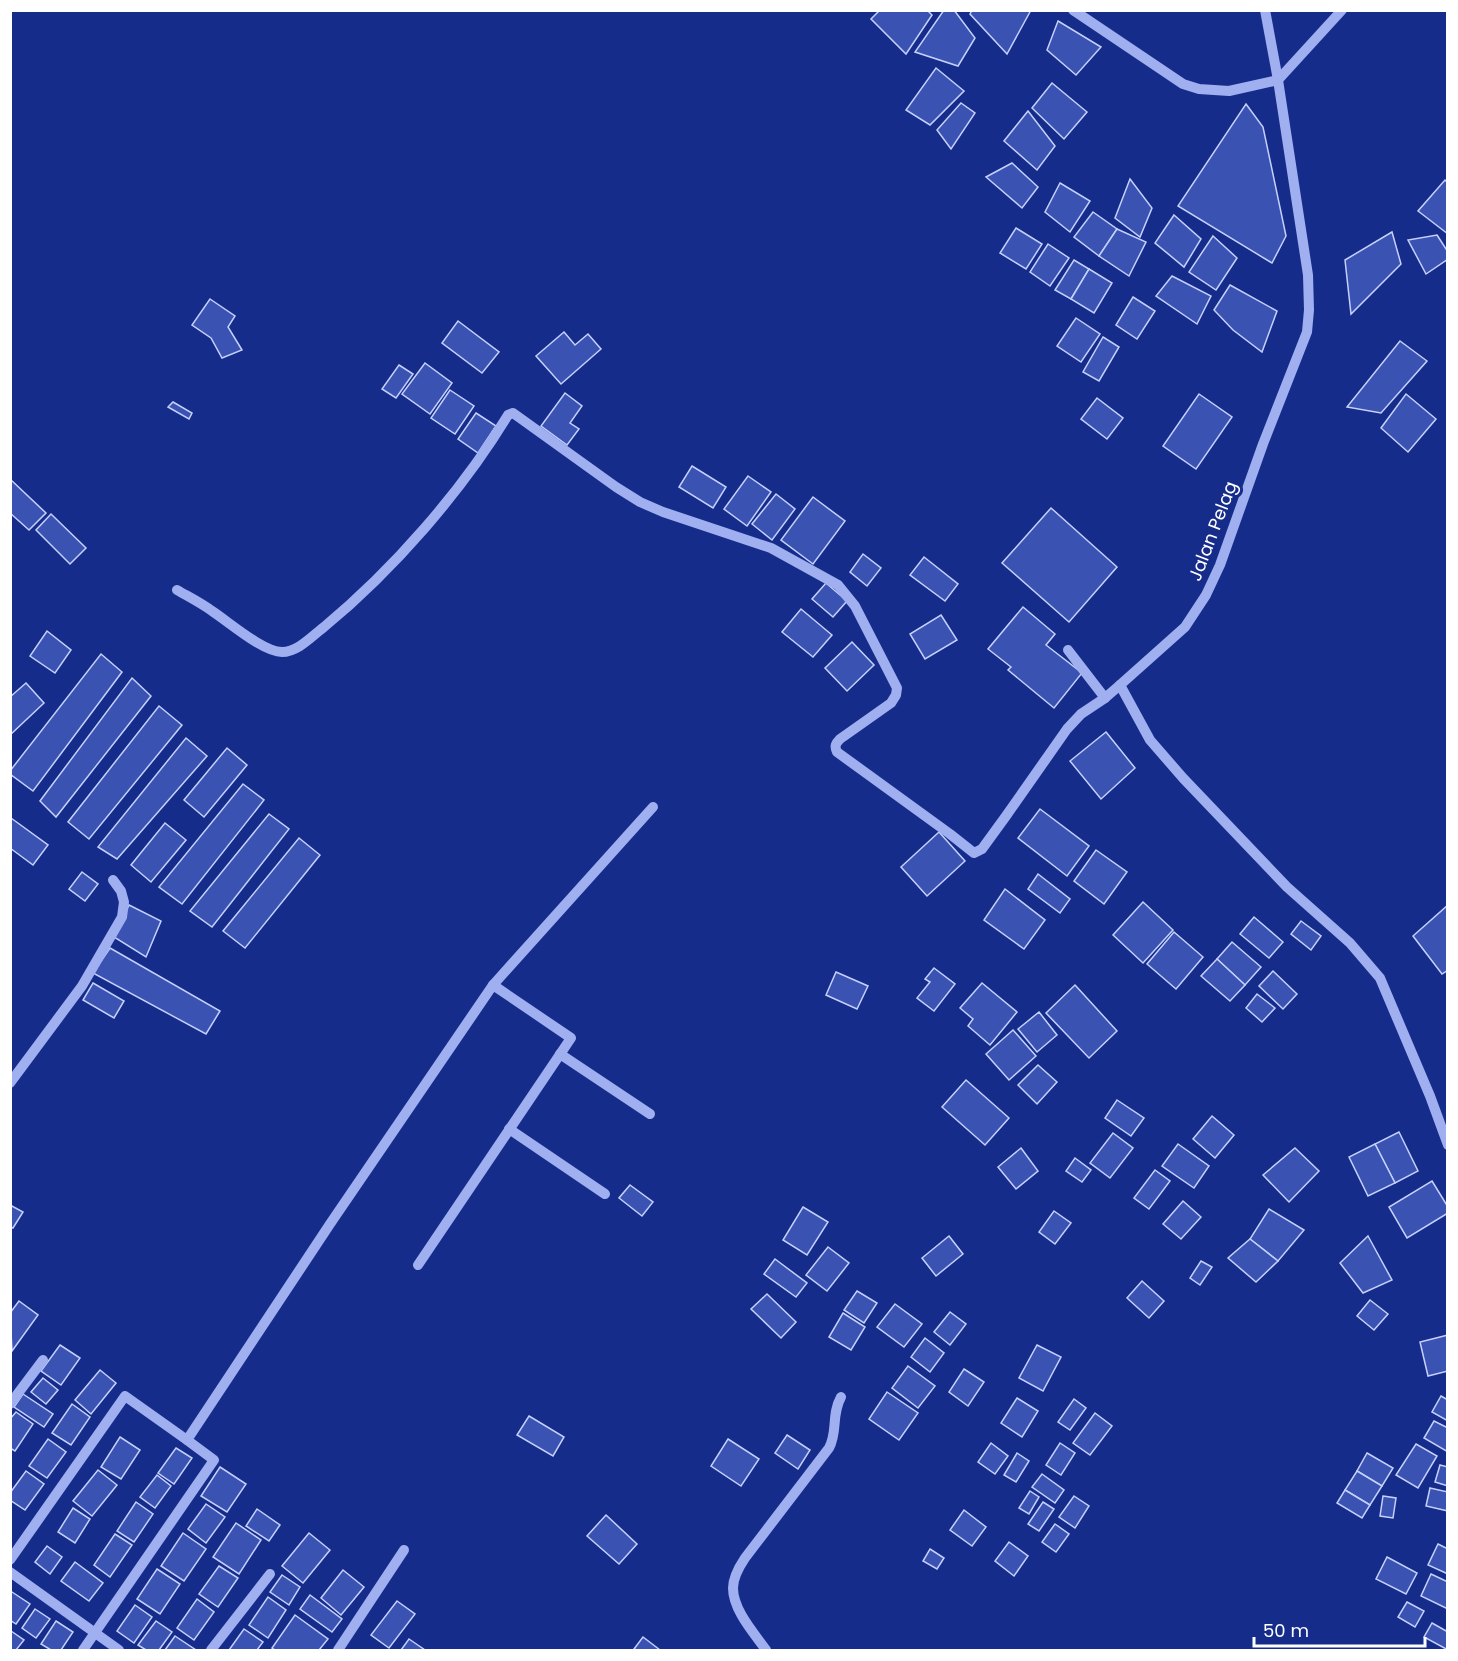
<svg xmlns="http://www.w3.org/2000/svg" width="1458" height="1661" viewBox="0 0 1458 1661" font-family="Poppins,sans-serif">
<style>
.building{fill:#3a52b2;stroke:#c5d0fb;stroke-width:1.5}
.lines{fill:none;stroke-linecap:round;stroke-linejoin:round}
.minor{stroke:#9fafef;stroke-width:10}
.labels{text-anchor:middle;stroke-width:6;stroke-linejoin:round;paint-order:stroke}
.street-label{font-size:18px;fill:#fff;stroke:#162c8b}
</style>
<rect width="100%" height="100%" fill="#162c8b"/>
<!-- building -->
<g class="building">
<path d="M880 10H927L932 15 906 54 871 19Z"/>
<path d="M944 10H954L975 38 958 66 915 52Z"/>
<path d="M972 10H1031L1007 54 970 14Z"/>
<path d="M1058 21 1101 47 1076 75 1047 50Z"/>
<path d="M936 68 964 91 930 125 906 110Z"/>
<path d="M1052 83 1087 112 1064 139 1032 108Z"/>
<path d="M961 103 975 113 951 149 937 130Z"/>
<path d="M1246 104 1263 127 1286 236 1272 263 1178 206Z"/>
<path d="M1028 111 1055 146 1037 170 1004 141Z"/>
<path d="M1012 163 1038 187 1022 208 986 177Z"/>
<path d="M1130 179 1152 208 1140 237 1115 218Z"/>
<path d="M1445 180 1448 183V234L1418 211Z"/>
<path d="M1060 183 1090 201 1070 232 1045 212Z"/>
<path d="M1093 212 1117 229 1099 256 1074 237Z"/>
<path d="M1174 215 1201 239 1184 267 1155 243Z"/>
<path d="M1016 228 1042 244 1026 269 1000 253Z"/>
<path d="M1117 229 1146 242 1129 276 1099 256Z"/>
<path d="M1392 232 1401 264 1351 314 1345 260Z"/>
<path d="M1437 235 1448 252V259L1426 274 1408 240Z"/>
<path d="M1213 236 1237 258 1216 290 1189 272Z"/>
<path d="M1048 244 1069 258 1050 286 1030 272Z"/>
<path d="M1074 260 1089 269 1071 299 1055 290Z"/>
<path d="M1089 269 1112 283 1094 313 1071 299Z"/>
<path d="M1172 276 1211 296 1197 324 1156 296Z"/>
<path d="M1230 285 1277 311 1262 352 1233 330 1214 310Z"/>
<path d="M1133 297 1155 311 1137 339 1116 325Z"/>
<path d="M210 299 235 316 228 327 242 350 222 358 211 338 192 325Z"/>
<path d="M1076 318 1100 334 1081 362 1057 346Z"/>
<path d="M458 321 499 352 482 373 442 343Z"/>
<path d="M564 332 575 345 588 334 601 349 561 384 536 356Z"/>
<path d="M1103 337 1119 347 1099 381 1083 372Z"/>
<path d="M1400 341 1427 361 1381 413 1347 407Z"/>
<path d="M425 363 452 383 430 414 402 394Z"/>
<path d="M399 365 413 374 396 398 382 389Z"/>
<path d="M450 390 474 406 455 434 431 418Z"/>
<path d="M565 393 582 406 570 423 579 429 567 445 541 426Z"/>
<path d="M1199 394 1232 417 1196 469 1163 446Z"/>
<path d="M1406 394 1436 419 1408 452 1381 428Z"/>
<path d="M1097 398 1123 418 1107 439 1081 419Z"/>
<path d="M173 402 192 413 189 419 168 407Z"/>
<path d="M476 413 496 426 478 453 458 439Z"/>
<path d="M692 466 726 487 713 508 679 487Z"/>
<path d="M748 476 771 492 747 526 724 509Z"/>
<path d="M10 479 46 513 29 530 10 513Z"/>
<path d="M776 494 795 509 772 540 752 524Z"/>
<path d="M813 497 845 521 813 564 781 540Z"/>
<path d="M1051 508 1117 567 1069 622 1002 563Z"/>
<path d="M51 514 86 548 70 564 36 530Z"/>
<path d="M863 554 881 568 867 586 850 572Z"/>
<path d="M924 557 958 584 945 601 910 575Z"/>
<path d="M826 583 847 601 833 617 812 599Z"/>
<path d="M1023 607 1055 634 1046 645 1082 673 1054 708 1008 670 1011 667 988 649Z"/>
<path d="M801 609 832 635 813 657 782 632Z"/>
<path d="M941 615 957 640 925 659 910 634Z"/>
<path d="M47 631 71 650 55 673 30 656Z"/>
<path d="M852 642 874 665 847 691 825 668Z"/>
<path d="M101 654 122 672 33 791 10 774V771Z"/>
<path d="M132 678 151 696 56 817 40 801Z"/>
<path d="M26 683 44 703 10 735V697Z"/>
<path d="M159 706 182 725 89 839 68 822Z"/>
<path d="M1106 732 1135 768 1101 799 1070 761Z"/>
<path d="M186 738 207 756 117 859 98 847Z"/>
<path d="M227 748 247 765 204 817 184 800Z"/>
<path d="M243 784 264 800 182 904 159 887Z"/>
<path d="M1040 809 1089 846 1067 876 1018 838Z"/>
<path d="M269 814 289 829 212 927 190 911Z"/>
<path d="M11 818 48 845 33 865 10 848Z"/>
<path d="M165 823 186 840 151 882 131 865Z"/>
<path d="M939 832 965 861 927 896 901 867Z"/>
<path d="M299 838 320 855 245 948 223 931Z"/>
<path d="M1096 850 1127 872 1104 904 1074 881Z"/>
<path d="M82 872 98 884 85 901 69 889Z"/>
<path d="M1038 874 1070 899 1060 913 1028 889Z"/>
<path d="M1005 889 1045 920 1024 949 984 920Z"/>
<path d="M1143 902 1173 930 1143 963 1113 935Z"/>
<path d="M129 905 161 921 146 957 114 937Z"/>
<path d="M1448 905V970L1442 974 1413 936Z"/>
<path d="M1254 917 1283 942 1269 958 1240 934Z"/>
<path d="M1301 921 1321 936 1311 950 1291 934Z"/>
<path d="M1174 932 1203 957 1176 989 1147 964Z"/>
<path d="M1232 942 1261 967 1245 985 1217 959Z"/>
<path d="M110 948 220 1011 206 1034 93 973Z"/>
<path d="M1217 959 1245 985 1230 1001 1201 976Z"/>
<path d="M934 968 955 984 934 1011 917 998 930 982 925 979Z"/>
<path d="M1273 971 1297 994 1283 1009 1259 986Z"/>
<path d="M836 972 868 986 857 1009 826 995Z"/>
<path d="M93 983 124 1001 114 1018 83 1000Z"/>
<path d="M982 983 1017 1012 990 1045 968 1026 973 1019 960 1008Z"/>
<path d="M1075 985 1117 1031 1089 1058 1046 1013Z"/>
<path d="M1257 994 1275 1008 1262 1022 1246 1008Z"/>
<path d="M1039 1012 1057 1035 1037 1052 1018 1029Z"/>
<path d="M1013 1030 1036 1056 1009 1080 986 1054Z"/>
<path d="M1038 1065 1057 1082 1037 1104 1018 1085Z"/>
<path d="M966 1080 1009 1118 985 1145 942 1107Z"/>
<path d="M1117 1100 1144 1118 1131 1136 1105 1118Z"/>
<path d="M1212 1116 1234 1135 1215 1158 1193 1139Z"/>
<path d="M1399 1132 1418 1171 1395 1183 1375 1144Z"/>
<path d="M1113 1133 1133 1148 1110 1178 1090 1163Z"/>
<path d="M1178 1144 1209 1166 1194 1188 1162 1166Z"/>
<path d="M1375 1144 1395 1183 1368 1196 1349 1157Z"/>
<path d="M1021 1148 1038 1171 1016 1189 998 1167Z"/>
<path d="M1295 1148 1319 1171 1289 1202 1263 1175Z"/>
<path d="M1075 1158 1091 1170 1082 1182 1066 1171Z"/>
<path d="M1155 1170 1170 1181 1149 1209 1134 1198Z"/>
<path d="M1432 1181 1448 1207V1213L1407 1238 1389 1207Z"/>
<path d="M630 1185 653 1202 642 1216 619 1198Z"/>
<path d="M1183 1201 1201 1217 1181 1239 1163 1224Z"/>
<path d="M10 1205 23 1212 13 1228 10 1227Z"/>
<path d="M803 1207 828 1222 807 1255 783 1240Z"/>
<path d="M1269 1209 1304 1230 1278 1261 1250 1239Z"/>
<path d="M1054 1211 1071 1223 1055 1244 1039 1232Z"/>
<path d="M949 1236 963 1254 936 1276 922 1258Z"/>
<path d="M1368 1236 1392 1280 1363 1293 1340 1263Z"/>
<path d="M1250 1239 1278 1261 1256 1282 1228 1258Z"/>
<path d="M828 1247 849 1263 827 1291 806 1275Z"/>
<path d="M775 1259 807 1283 796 1297 764 1274Z"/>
<path d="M1201 1261 1212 1267 1200 1285 1190 1278Z"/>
<path d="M1142 1281 1164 1301 1149 1318 1127 1298Z"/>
<path d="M857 1291 877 1303 864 1323 844 1310Z"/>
<path d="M767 1294 796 1322 781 1338 751 1309Z"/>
<path d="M1370 1300 1388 1314 1374 1330 1357 1316Z"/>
<path d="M19 1301 38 1315 12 1351 10 1313Z"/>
<path d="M895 1304 922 1324 904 1347 877 1327Z"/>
<path d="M950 1312 966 1324 950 1345 934 1332Z"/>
<path d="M843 1313 865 1327 851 1350 829 1337Z"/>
<path d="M1448 1335V1371L1428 1376 1420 1342Z"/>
<path d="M925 1338 944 1353 930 1372 911 1357Z"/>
<path d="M60 1345 80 1358 61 1385 41 1371Z"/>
<path d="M1037 1345 1061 1357 1043 1391 1019 1378Z"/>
<path d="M908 1366 935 1386 918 1408 892 1388Z"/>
<path d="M964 1369 984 1382 968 1406 949 1392Z"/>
<path d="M100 1370 116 1383 91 1414 75 1400Z"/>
<path d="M43 1378 58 1390 46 1404 31 1392Z"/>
<path d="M887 1392 918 1413 899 1440 869 1419Z"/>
<path d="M23 1394 53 1414 44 1427 14 1407Z"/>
<path d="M1441 1396 1448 1400V1421L1432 1412Z"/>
<path d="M1017 1398 1038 1411 1022 1437 1001 1423Z"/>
<path d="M1074 1399 1086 1408 1070 1430 1058 1422Z"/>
<path d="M72 1404 90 1417 71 1445 52 1433Z"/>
<path d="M16 1412 33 1424 15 1451 10 1448V1419Z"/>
<path d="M1095 1413 1112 1426 1090 1455 1073 1443Z"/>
<path d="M529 1416 564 1437 553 1456 517 1435Z"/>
<path d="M1434 1421 1448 1428V1452L1424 1438Z"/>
<path d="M787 1435 810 1450 798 1469 775 1453Z"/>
<path d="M120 1437 140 1450 121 1479 101 1467Z"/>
<path d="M48 1439 66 1452 47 1478 29 1466Z"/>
<path d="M728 1439 759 1459 741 1486 711 1466Z"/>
<path d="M991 1443 1008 1456 995 1474 978 1462Z"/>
<path d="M1060 1443 1075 1453 1061 1475 1046 1465Z"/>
<path d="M1416 1444 1437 1456 1418 1488 1396 1475Z"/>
<path d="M176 1448 192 1458 174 1484 158 1473Z"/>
<path d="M1017 1453 1029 1461 1016 1482 1004 1475Z"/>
<path d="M1367 1453 1393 1468 1382 1486 1357 1471Z"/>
<path d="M1440 1465 1448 1467V1486L1435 1482Z"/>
<path d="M220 1467 246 1484 227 1512 201 1496Z"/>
<path d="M98 1470 117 1485 92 1516 73 1501Z"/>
<path d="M26 1471 44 1484 25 1510 10 1500V1493Z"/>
<path d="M1357 1471 1382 1486 1370 1505 1345 1490Z"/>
<path d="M1042 1474 1064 1490 1055 1503 1032 1487Z"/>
<path d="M157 1475 171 1486 155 1508 140 1497Z"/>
<path d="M1430 1488 1448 1492V1511L1426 1506Z"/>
<path d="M1345 1490 1370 1505 1362 1518 1337 1503Z"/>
<path d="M1030 1491 1039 1497 1029 1514 1019 1508Z"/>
<path d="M1074 1496 1089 1506 1075 1528 1059 1517Z"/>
<path d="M1383 1496 1396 1498 1393 1518 1380 1516Z"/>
<path d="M136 1502 153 1514 134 1542 117 1531Z"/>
<path d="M1043 1502 1054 1509 1039 1531 1028 1524Z"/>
<path d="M206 1504 225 1517 206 1543 188 1529Z"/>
<path d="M73 1508 90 1519 75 1543 58 1532Z"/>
<path d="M257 1509 280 1525 269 1541 246 1526Z"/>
<path d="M964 1510 986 1527 972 1546 950 1530Z"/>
<path d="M606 1515 637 1544 619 1564 587 1536Z"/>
<path d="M236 1523 261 1540 239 1574 213 1557Z"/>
<path d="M1055 1524 1069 1534 1056 1552 1042 1542Z"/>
<path d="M183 1533 206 1549 184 1581 161 1566Z"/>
<path d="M309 1533 330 1550 303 1583 282 1566Z"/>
<path d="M115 1534 132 1545 110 1577 94 1565Z"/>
<path d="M1009 1542 1028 1556 1014 1576 995 1561Z"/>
<path d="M1438 1544 1448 1549V1574L1428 1565Z"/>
<path d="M47 1546 62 1557 50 1574 35 1562Z"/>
<path d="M930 1549 944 1558 937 1569 923 1561Z"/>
<path d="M1387 1557 1417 1573 1406 1594 1376 1579Z"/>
<path d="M75 1562 103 1583 89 1601 61 1581Z"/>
<path d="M219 1566 238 1578 218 1607 199 1594Z"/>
<path d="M157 1569 180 1584 160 1614 137 1599Z"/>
<path d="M343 1570 364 1587 341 1615 321 1598Z"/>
<path d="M1431 1574 1448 1582V1609L1421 1596Z"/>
<path d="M282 1575 300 1587 289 1605 270 1592Z"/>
<path d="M12 1592 30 1604 16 1624 10 1620V1594Z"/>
<path d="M310 1595 342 1619 332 1632 300 1609Z"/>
<path d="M268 1597 286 1610 268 1638 249 1625Z"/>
<path d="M197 1599 214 1612 194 1640 177 1628Z"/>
<path d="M397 1601 415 1614 389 1648 371 1635Z"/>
<path d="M1407 1602 1424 1611 1415 1627 1398 1617Z"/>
<path d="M135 1605 152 1617 134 1643 117 1631Z"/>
<path d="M35 1609 50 1619 36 1638 22 1628Z"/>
<path d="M295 1615 328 1639 319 1650H275L272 1648Z"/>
<path d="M56 1621 73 1632 61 1650H51L41 1644Z"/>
<path d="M156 1621 172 1632 159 1650H146L138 1645Z"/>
<path d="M1432 1623 1448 1632V1650L1424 1637Z"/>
<path d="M244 1629 263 1642 257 1650H229Z"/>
<path d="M11 1631 24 1640 16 1650H10Z"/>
<path d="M175 1636 196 1650H165Z"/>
<path d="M643 1637 660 1650H636L634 1649Z"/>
<path d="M409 1639 425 1650H401Z"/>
</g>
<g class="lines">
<!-- minor -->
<g class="minor">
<path d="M1073 10 1183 84 1199 89 1229 91 1278 80 1342 10"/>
<path d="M1265 10 1278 80 1308 275 1309 310 1307 332 1263 444 1220 565 1206 595 1185 627 1120 685 1150 740 1183 778 1287 887 1350 943 1380 978 1430 1096 1448 1145"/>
<path d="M177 590C189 597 201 603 212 611 229 622 263 652 282 652 298 652 312 636 324 627 393 570 462 491 508 415L513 413 616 487 640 502 663 512 771 548 838 585 855 606 897 688 896 695 891 703 840 739C836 743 834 746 837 752L950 834 974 853 982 849 1006 816 1067 729 1081 714 1105 698 1120 685"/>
<path d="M1068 650 1105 698"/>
<path d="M560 1054 650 1114"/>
<path d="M10 1083 82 986 122 917 124 902 121 891 113 880"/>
<path d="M509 1129 605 1194"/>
<path d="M418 1265 571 1038 493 985"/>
<path d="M10 1404 43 1360"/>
<path d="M10 1560 125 1396 187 1440"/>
<path d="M10 1572 119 1650"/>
<path d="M83 1650 214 1460 187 1440 330 1224 493 985 653 807"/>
<path d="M211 1650 270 1574"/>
<path d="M338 1650 404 1550"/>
<path d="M766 1650C754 1633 733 1610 733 1588 733 1577 739 1567 745 1558L829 1448C838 1432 831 1415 841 1397"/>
</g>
</g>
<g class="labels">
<!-- street labels -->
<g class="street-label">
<text transform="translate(1213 531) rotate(-69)" y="6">Jalan Pelag</text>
</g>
</g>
<!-- border -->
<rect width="1458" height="1661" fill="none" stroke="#ffffff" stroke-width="24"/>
<!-- scale -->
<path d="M1254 1637v9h171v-9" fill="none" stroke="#ffffff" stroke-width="3"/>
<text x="1263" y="1637" font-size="18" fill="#ffffff" stroke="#162c8b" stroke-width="4.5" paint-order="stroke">50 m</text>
</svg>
